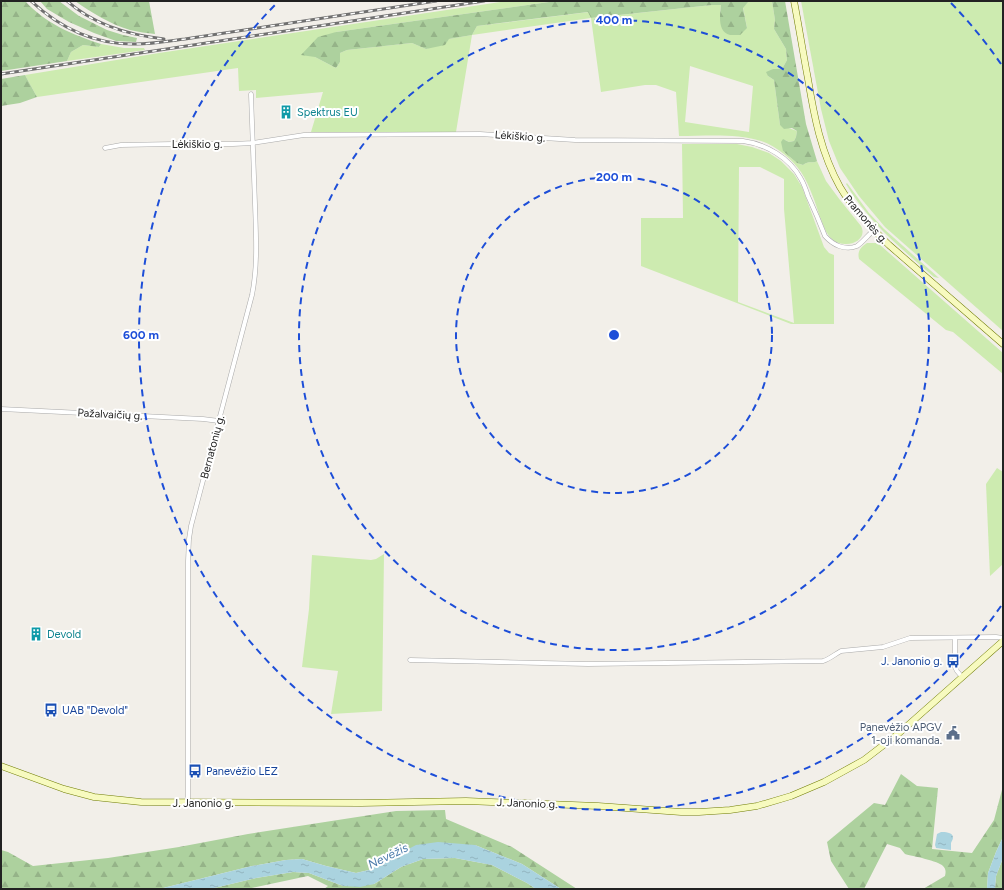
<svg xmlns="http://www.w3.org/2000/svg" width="1004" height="890" viewBox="0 0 1004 890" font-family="Figtree,sans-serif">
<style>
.grass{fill:#cdebb0;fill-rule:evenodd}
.forest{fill:url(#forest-firs)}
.water{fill:url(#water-ripples)}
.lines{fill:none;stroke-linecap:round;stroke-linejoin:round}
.street-casing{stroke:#a9a9a9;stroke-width:5}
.secondary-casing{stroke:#707d05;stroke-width:7}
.street{stroke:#fff;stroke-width:4}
.secondary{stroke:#f7fabf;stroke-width:6}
.rail-casing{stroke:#707070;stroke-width:3}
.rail{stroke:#fff;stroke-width:1.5;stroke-dasharray:4.5;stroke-linecap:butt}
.ring{fill:none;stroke:#1d4ed8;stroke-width:2;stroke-dasharray:7 5}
.labels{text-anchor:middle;stroke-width:4;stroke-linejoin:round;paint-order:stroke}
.culture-label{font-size:11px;fill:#0d838f;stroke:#fff;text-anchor:start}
.street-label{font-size:11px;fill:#222;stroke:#fff}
.transit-label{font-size:11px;fill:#164399;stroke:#fff;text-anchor:start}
.service-label{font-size:11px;fill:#4e5e75;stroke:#fff;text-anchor:end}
.water-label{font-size:12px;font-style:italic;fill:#4a7aab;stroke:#fff}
.centre{fill:#1d4ed8;stroke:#fff;stroke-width:2}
.ring-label{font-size:12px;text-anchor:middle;font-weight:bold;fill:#1d4ed8;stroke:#fff;stroke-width:4;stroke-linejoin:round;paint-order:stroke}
</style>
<defs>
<pattern id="forest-firs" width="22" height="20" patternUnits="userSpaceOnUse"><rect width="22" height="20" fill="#add19e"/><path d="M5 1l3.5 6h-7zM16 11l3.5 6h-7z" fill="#95b388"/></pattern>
<pattern id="water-ripples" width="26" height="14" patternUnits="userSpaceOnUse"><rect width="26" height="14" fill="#aad3df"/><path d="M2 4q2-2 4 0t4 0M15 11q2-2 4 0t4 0" fill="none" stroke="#92b5bf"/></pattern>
</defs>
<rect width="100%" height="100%" fill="#f2efe9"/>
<!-- grass -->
<g class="grass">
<path d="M507 1H556L336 32 315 57 336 68 340 62V53L347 50 412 43 426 49 449 39 472 35 477 26 589 12 592 18 712 5H721L720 13 747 28 743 7 749 1H772L775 20 774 29 786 49 787 60 782 69H773L768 76 774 80 780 125 797 131 796 137 794 141 789 142 785 140 783 151 797 163 803 165C809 160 813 164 817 161L826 181 840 200 861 226C867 237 855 245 845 244 839 244 833 241 829 236 825 231 823 224 820 217 815 202 810 186 801 172 792 159 776 146 761 141 736 133 705 136 679 136L676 92 656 85H645L601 92 591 18 472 35 456 132H311L323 92 256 98V90L239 91 238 68 37 97 25 75 159 53ZM690 66 753 86 749 132 685 122Z"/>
<path d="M801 1H1003V331L885 227 859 196 840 168 829 141 821 109Z"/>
<path d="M101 44 124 48H144L145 50 67 61 71 52 83 45 99 47Z"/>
<path d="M682 144H737L752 147 769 153 781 161 794 174 802 187 824 247 829 253 834 255V324H791L641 266V218H683ZM739 167H760L784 179V209L794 323 738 302Z"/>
<path d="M847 183 869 213 884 229 939 278 934 277C901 248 869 223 846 184Z"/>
<path d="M867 243H876L880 245 1003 353V374L953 332 946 330 859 259C857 251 861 247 867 243Z"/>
<path d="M997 468 1003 472V564L990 576 986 484Z"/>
<path d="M384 554 382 711 331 714 338 671 302 667 309 609 312 555 371 560 376 559Z"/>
</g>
<!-- forest -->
<g class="forest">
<path d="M1 1H25C45 23 73 35 101 44L99 47 83 45 71 52 67 61 1 71Z"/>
<path d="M40 1H59L79 16 107 30 123 35 137 38 136 42 116 41 94 33 69 22 47 9Z"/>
<path d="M75 1H149L155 34C147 33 138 32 130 30 110 24 92 13 75 1Z"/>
<path d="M556 1H749L743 8 747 28 740 35C737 35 733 35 730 35 717 32 720 14 721 5H712L591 18 588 12 477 26 472 35 449 39 445 45 426 49 412 43 347 50 340 53V62L336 68 315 57 301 55 318 37 336 32Z"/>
<path d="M772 1H785L806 124 817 161C813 164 809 160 803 165L797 163 783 151 781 142 783 139 789 142 794 141 796 137 797 131 792 128 784 129 780 125 774 80 768 76 766 72 773 69H782L787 60 786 49 774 29 775 20Z"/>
<path d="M25 75 37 97 20 103 1 106V79Z"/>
<path d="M901 774 917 786 938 788 932 849 972 853 994 820 1003 786V837L996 852 988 873 987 889H923L945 876C946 872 946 869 943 866 939 861 912 856 905 854L900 848 887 844 864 889H849L831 861 827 842 874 803 885 805Z"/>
<path d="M445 810 446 819 512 847 577 889H561L522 864 475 845 380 864 369 870 356 873 326 866 302 859 286 860 252 866 159 889H1V850L8 852 33 866 108 858 179 847 248 834 396 811Z"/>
<path d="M455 858 492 865 527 883 536 889H324L328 886 308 876 247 889H210L256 878 293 872 309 873 343 886 374 884 401 867 423 859Z"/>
<path d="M1003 858V889H995L996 876Z"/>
</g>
<!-- water -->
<g class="water">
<path d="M941 832C945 832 952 832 953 837 953 840 952 840 951 843 951 845 951 848 951 850L936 848 935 845 937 834Z"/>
<path d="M1003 837V858L996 876 995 889H987L988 873 996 852Z"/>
<path d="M438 842 475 845 522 864 561 889H536L527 883 492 865 455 858 423 859 401 867 374 884 360 887 343 886 309 873 293 872 256 878 210 889H159L252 866 286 860 302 859 326 866 356 873 369 870 416 845Z"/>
</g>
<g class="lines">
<!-- street casing -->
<g class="street-casing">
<g id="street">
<path d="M105 148 121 145 173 144H233L253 143 304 135 480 134 575 140 743 141C766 144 790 158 801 179 804 184 806 190 808 196 814 209 820 223 825 236 833 245 845 251 857 246 862 243 869 234 874 230"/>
<path d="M1 409 203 419 219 421"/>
<path d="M955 638V667L957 671 962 677"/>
<path d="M410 660 588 664 823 661C830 659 835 654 841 651L883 647 910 638 996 637 1003 638"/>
<path d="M188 803V561L189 539 191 526 252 295C258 265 256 235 255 204 254 168 252 131 251 94"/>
</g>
</g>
<!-- secondary casing -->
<g class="secondary-casing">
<g id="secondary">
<path d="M794 1C799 27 803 53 808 79 814 116 821 153 840 187 853 209 870 227 889 245L1003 344"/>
<path d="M1 766 64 789 94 797 141 802 361 803 466 801 598 806 681 812H699L730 810 757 806 791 796 824 782 864 760 898 734 1003 641"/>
</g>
</g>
<!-- street -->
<use href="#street" class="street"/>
<!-- secondary -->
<use href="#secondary" class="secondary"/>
<!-- rail casing -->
<g class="rail-casing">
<g id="rail">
<path d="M31 1C60 28 96 45 136 44 152 44 169 41 185 39L436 1"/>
<path d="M67 1C94 25 128 35 164 39"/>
<path d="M1 74 484 1"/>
</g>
</g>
<!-- rail -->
<use href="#rail" class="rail"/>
</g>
<!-- distance rings -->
<g class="ring">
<circle cx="614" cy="335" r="158"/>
<circle cx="614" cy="335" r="315"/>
<path d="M1001 606A473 473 0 1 1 277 3M951 3A473 473 0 0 1 1001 64"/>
</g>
<!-- icons -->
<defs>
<g id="building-bare" transform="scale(1.08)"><path d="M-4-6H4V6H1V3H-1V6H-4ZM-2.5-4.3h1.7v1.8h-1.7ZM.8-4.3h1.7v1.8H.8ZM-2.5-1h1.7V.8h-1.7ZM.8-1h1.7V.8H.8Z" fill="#0f9aa8" stroke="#fff" stroke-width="2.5" paint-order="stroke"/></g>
<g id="bus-bare" transform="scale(1.08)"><path d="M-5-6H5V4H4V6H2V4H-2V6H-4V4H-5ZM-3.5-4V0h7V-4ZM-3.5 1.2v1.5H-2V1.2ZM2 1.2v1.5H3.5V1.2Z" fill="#1a4fb4" stroke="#fff" stroke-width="2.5" paint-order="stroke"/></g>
<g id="civic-bare" transform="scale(1.08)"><path d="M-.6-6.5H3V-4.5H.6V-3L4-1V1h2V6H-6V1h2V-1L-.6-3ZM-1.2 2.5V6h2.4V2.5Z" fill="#5c6f8a" stroke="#fff" stroke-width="2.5" paint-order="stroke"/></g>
</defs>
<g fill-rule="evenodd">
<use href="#building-bare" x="286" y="112"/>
<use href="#building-bare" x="36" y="634"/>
<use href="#bus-bare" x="953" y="661"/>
<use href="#bus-bare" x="51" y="710"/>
<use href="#civic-bare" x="953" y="733"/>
<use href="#bus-bare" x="195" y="771"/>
</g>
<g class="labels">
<!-- culture labels -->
<g class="culture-label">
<text x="297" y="116">Spektrus EU</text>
<text x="47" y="638">Devold</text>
</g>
<!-- street labels -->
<g class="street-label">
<text transform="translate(520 136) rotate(4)" y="4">Lėkiškio g.</text>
<text x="197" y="148">Lėkiškio g.</text>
<text transform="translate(866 219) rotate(49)" y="4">Pramonės g.</text>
<text transform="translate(110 414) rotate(3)" y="4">Pažalvaičių g.</text>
<text transform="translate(212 447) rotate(-75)" y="4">Bernatonių g.</text>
<text x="203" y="807">J. Janonio g.</text>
<text transform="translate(527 803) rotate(2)" y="4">J. Janonio g.</text>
</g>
<!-- transit labels -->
<g class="transit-label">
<text x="942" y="665" text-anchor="end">J. Janonio g.</text>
<text x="62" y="714">UAB "Devold"</text>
<text x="206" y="775">Panevėžio LEZ</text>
</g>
<!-- service labels -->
<g class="service-label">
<text x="942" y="731">Panevėžio APGV<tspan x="942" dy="13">1-oji komanda.</tspan></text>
</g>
<!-- water labels -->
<g class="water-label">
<text transform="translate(388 856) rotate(-26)" y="4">Nevėžis</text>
</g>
</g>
<circle cx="614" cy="335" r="6" class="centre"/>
<g class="ring-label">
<text x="614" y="24">400 m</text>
<text x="614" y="181">200 m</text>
<text x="141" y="339">600 m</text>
</g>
<!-- border -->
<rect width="1004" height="890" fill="none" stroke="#222222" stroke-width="4"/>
</svg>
